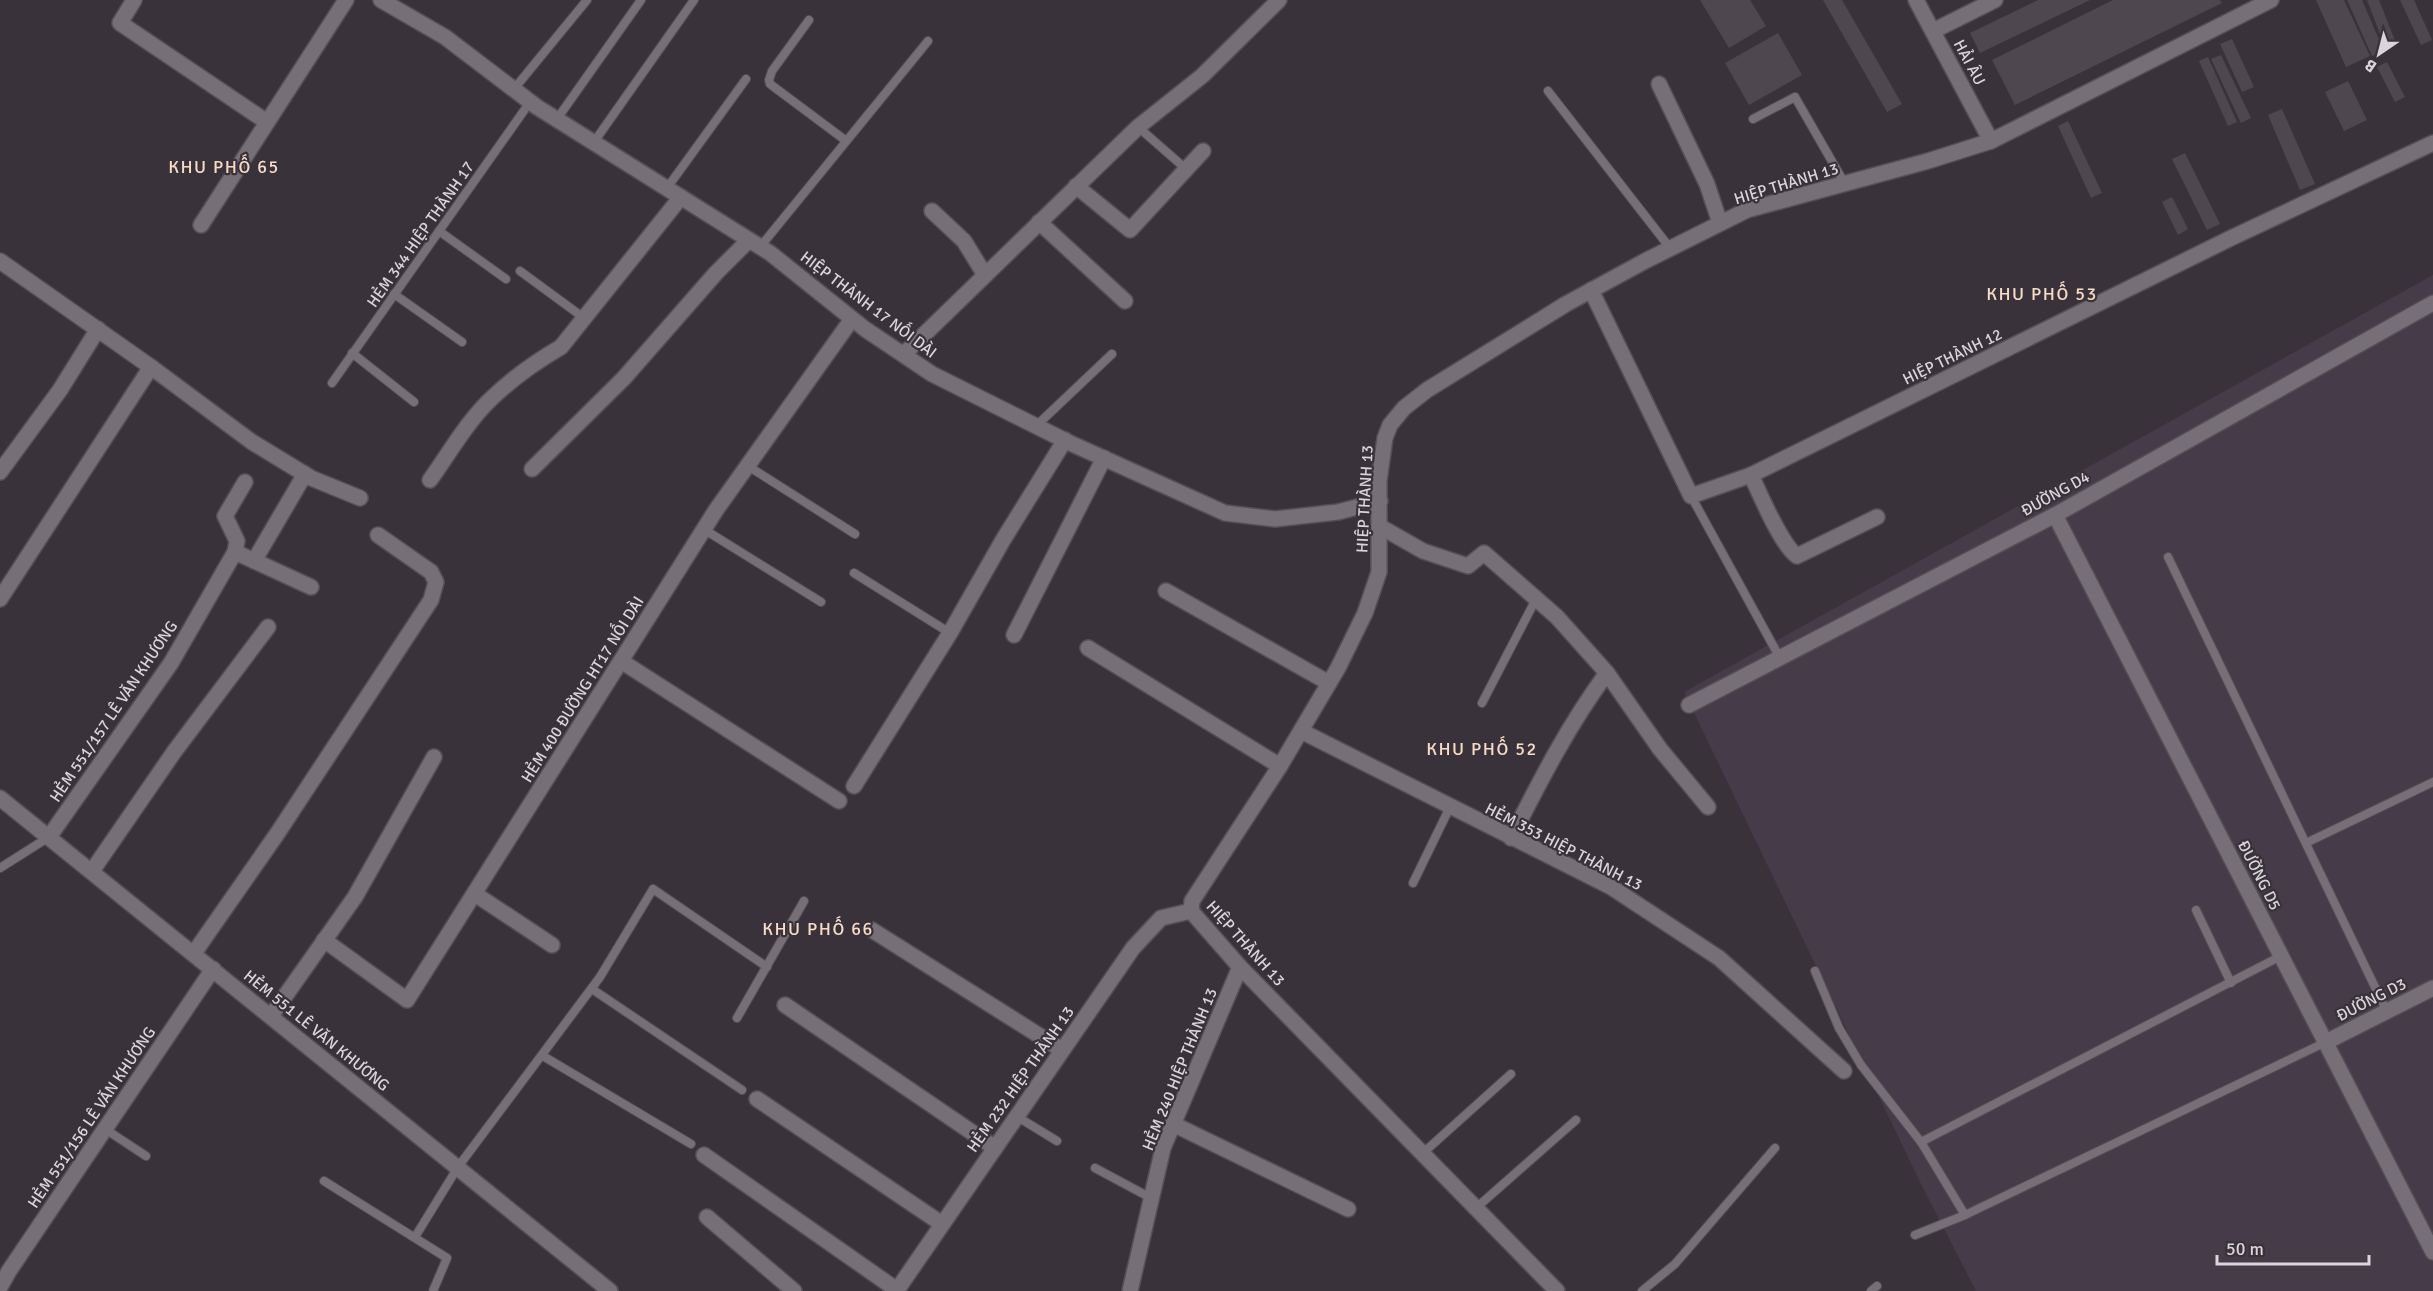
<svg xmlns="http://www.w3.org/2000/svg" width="2433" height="1291" viewBox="0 0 2433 1291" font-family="Signika,sans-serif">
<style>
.built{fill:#463b48}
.building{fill:#4e474f}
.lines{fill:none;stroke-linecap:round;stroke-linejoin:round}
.service-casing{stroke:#544e55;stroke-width:10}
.minor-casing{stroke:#544e55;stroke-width:18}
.service{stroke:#766f77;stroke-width:8}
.minor{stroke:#766f77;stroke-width:15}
.labels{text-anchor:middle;stroke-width:4.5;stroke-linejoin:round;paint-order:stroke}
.street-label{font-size:16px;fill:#d9d5da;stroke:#39323a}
.neighbourhood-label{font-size:18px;letter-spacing:1.5px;fill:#f6dcc7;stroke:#39323a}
</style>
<rect width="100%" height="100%" fill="#39323a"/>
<!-- built -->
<path class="built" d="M2433 275V1291H1976L1921 1184 1684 692Z"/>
<!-- building -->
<g class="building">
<path d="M1700 0H1750L1766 26 1729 48Z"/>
<path d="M1823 0H1842L1902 104 1887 112Z"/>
<path d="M2038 0H2090L1980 53 1970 33Z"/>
<path d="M2113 0H2220L2222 3 2015 105 1992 60Z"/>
<path d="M2316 0H2344L2370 56 2346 67Z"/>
<path d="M2347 0H2362L2384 51 2372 56Z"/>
<path d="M2367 0H2379L2396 43 2385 47Z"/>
<path d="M2400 0H2414L2432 40 2421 45Z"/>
<path d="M1778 33 1802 75 1749 105 1725 63Z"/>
<path d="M2232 39 2254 87 2242 92 2220 44Z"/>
<path d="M2221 55 2251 118 2241 123 2211 59Z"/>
<path d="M2208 57 2237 122 2228 126 2199 61Z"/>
<path d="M2387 62 2405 97 2395 102 2377 67Z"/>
<path d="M2348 81 2367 120 2344 131 2325 92Z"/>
<path d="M2282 109 2315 184 2300 190 2268 115Z"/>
<path d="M2068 121 2102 193 2091 198 2058 126Z"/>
<path d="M2185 153 2220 224 2207 230 2172 159Z"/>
<path d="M2172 197 2188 229 2178 235 2162 202Z"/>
</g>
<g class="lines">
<!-- service casing -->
<g class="service-casing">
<g id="service">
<path d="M809 20 772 71 769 80 770 84 845 140"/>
<path d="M514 89 587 0"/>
<path d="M1548 91 1670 248"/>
<path d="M557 119 641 0"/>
<path d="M1753 119 1795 97 1845 184"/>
<path d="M1138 127 1186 169"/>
<path d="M594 142 694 0"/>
<path d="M667 188 746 79"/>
<path d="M439 231 506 279"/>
<path d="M760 247 928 41"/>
<path d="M520 271 584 318"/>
<path d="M394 294 462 342"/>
<path d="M352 353 414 402"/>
<path d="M332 383 530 102"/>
<path d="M1036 426 1112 354"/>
<path d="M748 466 855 534"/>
<path d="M1691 496 1780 658"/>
<path d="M705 530 821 602"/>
<path d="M2168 557 2387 1012"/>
<path d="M854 573 950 633"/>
<path d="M1482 703 1536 599"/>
<path d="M2306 843 2433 782"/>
<path d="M0 868 49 837"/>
<path d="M1413 883 1450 807"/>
<path d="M2196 910 2231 983"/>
<path d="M1815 971 1839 1028 1861 1065 1921 1142 1965 1215"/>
<path d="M592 989 742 1090"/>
<path d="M737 1018 804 901"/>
<path d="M543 1056 691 1144"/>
<path d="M1016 1116 1057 1141"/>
<path d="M105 1129 146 1156"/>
<path d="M1921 1142 2281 956"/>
<path d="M1423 1153 1511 1074"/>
<path d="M1095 1168 1151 1198"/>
<path d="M324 1181 447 1258 433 1291"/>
<path d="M1476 1208 1576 1120"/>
<path d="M1915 1235 1965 1215 2326 1042"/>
<path d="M415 1237 458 1167 600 977 653 889 767 967"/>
<path d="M1642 1291 1675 1264 1775 1148"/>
<path d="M1871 1291 1877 1286"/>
</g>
</g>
<!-- minor casing -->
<g class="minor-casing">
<g id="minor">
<path d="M134 0 120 23 267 122"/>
<path d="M381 0 445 37 537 107 770 253 865 329 932 374 1070 443 1225 513 1275 519 1338 512 1380 501"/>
<path d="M1916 0 1991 141"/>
<path d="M1933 31 1995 0"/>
<path d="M1659 84 1707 184 1720 223"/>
<path d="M1076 186 1130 230 1203 151"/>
<path d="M932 211 964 241 985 275"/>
<path d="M1039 222 1125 301"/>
<path d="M201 225 346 0"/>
<path d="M0 261 151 367"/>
<path d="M1591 290 1691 496 1751 475 2231 238 2433 143"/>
<path d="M904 354 1138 127 1202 76 1279 0"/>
<path d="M532 469 624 378 716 273 748 241"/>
<path d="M0 472 60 390 98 329"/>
<path d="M1751 475C1760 494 1781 545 1797 556L1877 517"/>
<path d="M430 480C450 452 468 420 493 397 513 378 537 361 561 347L681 197"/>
<path d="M2055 515 2433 1252"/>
<path d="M1379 526 1423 551 1468 566 1484 553 1557 617 1607 673 1660 749 1708 807"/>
<path d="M235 552 237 541 225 516 245 482"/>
<path d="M254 561 305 474"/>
<path d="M1166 591 1329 683"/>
<path d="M0 599 151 367 252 442 311 478 360 498"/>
<path d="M1014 635 1104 458"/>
<path d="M1088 648 1280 766"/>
<path d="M621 661 839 801"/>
<path d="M1689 705 2055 515 2433 303"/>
<path d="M1301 731 1611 887 1719 958 1844 1071"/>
<path d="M854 786 950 633 1003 540 1065 440"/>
<path d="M0 798 610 1291"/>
<path d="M49 837 171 663 235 552 311 587"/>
<path d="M1511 838C1540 781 1569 724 1607 673"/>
<path d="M92 871 174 752 268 627"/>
<path d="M475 894 552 945"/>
<path d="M872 930 1062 1050"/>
<path d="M324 940 407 1000 716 510 852 319"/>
<path d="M194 953 277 834 431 600 436 582 431 572 378 535"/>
<path d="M785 1005 995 1148"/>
<path d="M271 1016 355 897 434 757"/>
<path d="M2326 1042 2433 988"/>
<path d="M757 1099 942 1224"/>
<path d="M1173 1124 1348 1209"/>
<path d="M704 1155 897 1290 1133 948 1161 918 1191 911"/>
<path d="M707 1217 794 1291"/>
<path d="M0 1287 9 1271 213 969"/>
<path d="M1130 1291 1163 1148 1240 967"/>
<path d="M1557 1291 1240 967 1191 911 1192 901 1280 766 1338 668 1365 613 1379 572V481L1385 438 1390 425 1404 408 1427 390 1566 304 1645 261 1747 210 1928 161 1991 141 2271 0"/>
</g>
</g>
<!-- service -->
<use href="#service" class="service"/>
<!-- minor -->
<use href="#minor" class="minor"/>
</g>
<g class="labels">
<!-- street labels -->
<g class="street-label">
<text transform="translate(1970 62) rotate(62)" y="6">HẢI ÂU</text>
<text transform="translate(1786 183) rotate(-17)" y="6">HIỆP THÀNH 13</text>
<text transform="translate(420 234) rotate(-55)" y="6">HẺM 344 HIỆP THÀNH 17</text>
<text transform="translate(869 304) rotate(37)" y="6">HIỆP THÀNH 17 NỐI DÀI</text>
<text transform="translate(1952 356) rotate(-26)" y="6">HIỆP THÀNH 12</text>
<text transform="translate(2055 493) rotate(-29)" y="6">ĐƯỜNG D4</text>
<text transform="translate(1364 499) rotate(-87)" y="6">HIỆP THÀNH 13</text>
<text transform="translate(582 689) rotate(-58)" y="6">HẺM 400 ĐƯỜNG HT17 NỐI DÀI</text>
<text transform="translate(113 711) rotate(-56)" y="6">HẺM 551/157 LÊ VĂN KHƯƠNG</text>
<text transform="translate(1564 846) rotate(27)" y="6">HẺM 353 HIỆP THÀNH 13</text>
<text transform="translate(2260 875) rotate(63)" y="6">ĐƯỜNG D5</text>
<text transform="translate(1246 943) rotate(48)" y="6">HIỆP THÀNH 13</text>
<text transform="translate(2371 999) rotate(-27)" y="6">ĐƯỜNG D3</text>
<text transform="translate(317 1030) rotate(39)" y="6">HẺM 551 LÊ VĂN KHƯƠNG</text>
<text transform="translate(1179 1069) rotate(-68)" y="6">HẺM 240 HIỆP THÀNH 13</text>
<text transform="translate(1020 1079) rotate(-55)" y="6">HẺM 232 HIỆP THÀNH 13</text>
<text transform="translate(91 1117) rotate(-56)" y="6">HẺM 551/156 LÊ VĂN KHƯƠNG</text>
</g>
<!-- neighbourhood labels -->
<g class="neighbourhood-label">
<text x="224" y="173">KHU PHỐ 65</text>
<text x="2042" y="300">KHU PHỐ 53</text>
<text x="1482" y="755">KHU PHỐ 52</text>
<text x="818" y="935">KHU PHỐ 66</text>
</g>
</g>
<!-- north arrow -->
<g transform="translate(2379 54) rotate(215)" stroke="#39323a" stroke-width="4.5" paint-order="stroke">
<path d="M0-4.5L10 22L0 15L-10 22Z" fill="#d9d5da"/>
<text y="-9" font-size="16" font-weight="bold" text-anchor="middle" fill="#d9d5da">B</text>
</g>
<!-- scale -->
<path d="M2217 1255v9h152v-9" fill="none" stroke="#d9d5da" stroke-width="3"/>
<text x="2226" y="1255" font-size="18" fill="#d9d5da" stroke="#39323a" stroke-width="4.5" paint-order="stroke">50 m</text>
</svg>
